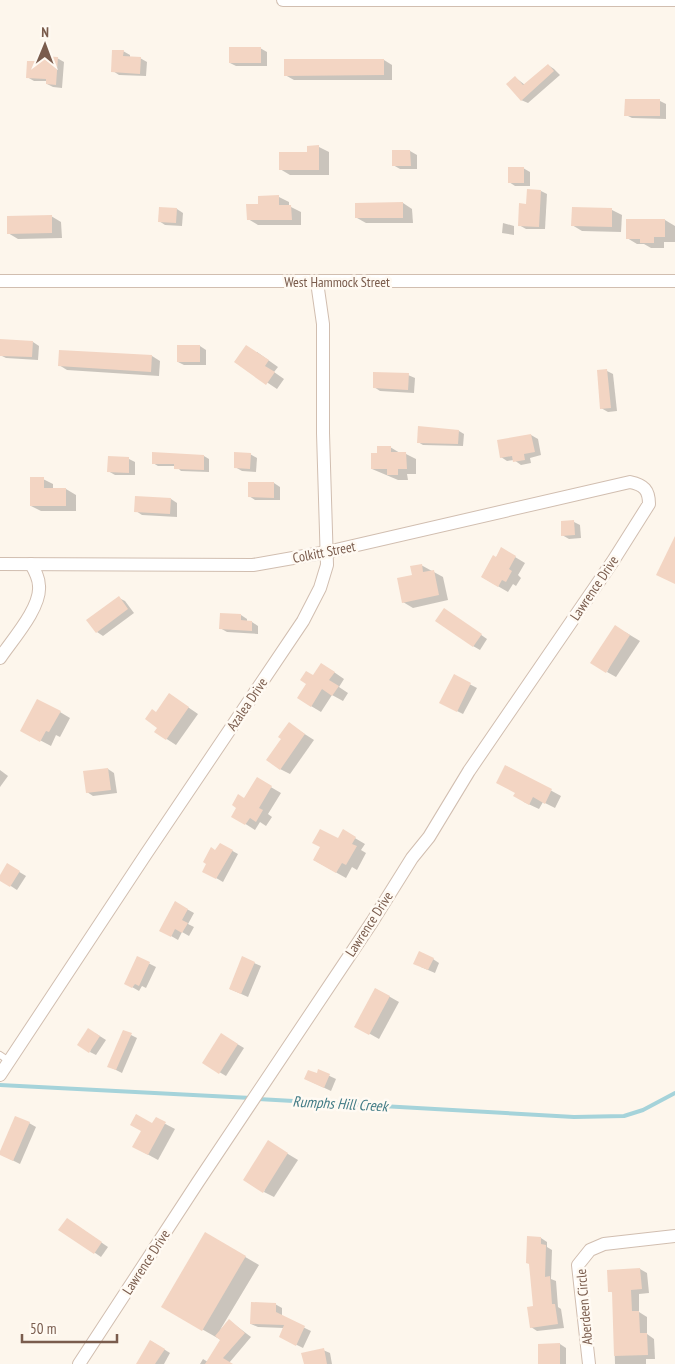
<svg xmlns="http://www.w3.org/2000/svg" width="675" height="1364" viewBox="0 0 675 1364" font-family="'PT Sans Narrow',sans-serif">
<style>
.shadow{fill:#0003}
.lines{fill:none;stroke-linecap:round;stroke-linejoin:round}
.stream{stroke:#a5d3da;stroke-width:4}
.building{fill:#f3d5c3}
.service-casing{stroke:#d1beb0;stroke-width:8}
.minor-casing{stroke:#d1beb0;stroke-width:14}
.service{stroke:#fff;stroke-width:6}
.minor{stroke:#fff;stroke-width:12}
.labels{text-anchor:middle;stroke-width:5;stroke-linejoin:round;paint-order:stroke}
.street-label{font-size:14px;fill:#7a5c4d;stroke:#fffaf3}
.water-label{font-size:15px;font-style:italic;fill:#437c86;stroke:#fffaf3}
</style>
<rect width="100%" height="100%" fill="#fdf6ec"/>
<!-- shadow -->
<g class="shadow">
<path d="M260 48 267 52V66H236L230 63Z"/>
<path d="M123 51 130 55V57L140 58 147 62 146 76 119 75 113 71Z"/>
<path d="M57 58 64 62 62 88 53 87 47 84V81H34L27 77 41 63Z"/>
<path d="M384 60 392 65V80H294L285 75Z"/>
<path d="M548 65 554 69 560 75 528 103 521 100 516 78 525 85Z"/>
<path d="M660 101 666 104V119L632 118 626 115Z"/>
<path d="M319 147 329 152V175H290L280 169Z"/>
<path d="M410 151 417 155V169H400L393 165V152Z"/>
<path d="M523 168 530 172V186H515L509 182Z"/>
<path d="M541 191 547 194 545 229H526L519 225 527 205Z"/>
<path d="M279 197 289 202V206L301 212V225H258L248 219 259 205Z"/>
<path d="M403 203 412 209 413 223H366L357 218Z"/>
<path d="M160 208 177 209 183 213 182 226 165 225 159 221Z"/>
<path d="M573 208 612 210 622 215 621 232 582 231 572 225Z"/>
<path d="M51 216 61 222 62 238 18 239 8 233Z"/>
<path d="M665 220 675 226V242H664V248H651L644 244H637L627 238Z"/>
<path d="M503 223 514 226V235L502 233Z"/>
<path d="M33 342 39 346 38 360 6 358 0 355Z"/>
<path d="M200 346 206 350V365H184L178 362Z"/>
<path d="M257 352 278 367 274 372 284 379 277 389 236 362Z"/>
<path d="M152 356 160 361 159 376 67 370 59 365Z"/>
<path d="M607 371 613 374 617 411 608 412 601 408Z"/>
<path d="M408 375 415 378 414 393 380 391 374 387Z"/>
<path d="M459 431 464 434 463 446 423 445 418 442Z"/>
<path d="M531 435 538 439 541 455 530 458 531 463 521 465 514 460 507 461 501 457Z"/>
<path d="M390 447 400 453 406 454 416 459V474H407L408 480H398L372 469 379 454Z"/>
<path d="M250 454 257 458 256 472 242 471 235 467Z"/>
<path d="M204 456 209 459V472L181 471 176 466H158L153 463Z"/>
<path d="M129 459 135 462V475H115L108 471Z"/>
<path d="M43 479 53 484V490L66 489 76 495V511H41L31 506Z"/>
<path d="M249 483H274L280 487V500H255L249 496Z"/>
<path d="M171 499 177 503V517L142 515 136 511Z"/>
<path d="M574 522 580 525 581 538 569 539 562 535Z"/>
<path d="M502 549 525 563 518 575 521 578 516 586 513 584 508 592 482 577Z"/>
<path d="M421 565 443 577 448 600 413 608 403 602 414 576Z"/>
<path d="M119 598 125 601 134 613 103 636 97 632Z"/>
<path d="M451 614 487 639 480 650 473 646Z"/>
<path d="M241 615 247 619V622H252L258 626V634L227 632 220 628Z"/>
<path d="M625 632 640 641 616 677 607 672Z"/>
<path d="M331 670 344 679 339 687 348 693 343 701 332 695 321 712 311 706 313 677Z"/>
<path d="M454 676 477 688 463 714 447 706Z"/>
<path d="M179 701 198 714 176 745 156 732 159 728 157 713Z"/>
<path d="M60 712 70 718 60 737 56 735 51 746 32 736Z"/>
<path d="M289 724 314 740 290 774 280 769 283 739Z"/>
<path d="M506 766 561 796 555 808 543 802 539 809 524 802 516 793Z"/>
<path d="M108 769 114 773 117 793 93 796 87 792Z"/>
<path d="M0 770 8 776 0 787Z"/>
<path d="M257 779 281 793 268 814 272 817 266 826 260 822 255 830 233 816Z"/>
<path d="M343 831 365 844 361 850 366 853 357 870 352 867 346 878 314 860 322 847 338 840Z"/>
<path d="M220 844 238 854 223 882 204 871Z"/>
<path d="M8 865 26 876 17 890 0 879Z"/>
<path d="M176 903 194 913 188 924 194 927 189 936 182 932 178 940 161 930Z"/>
<path d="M138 958 156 967 146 988 142 986 139 991 132 987Z"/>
<path d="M433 959 439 963 435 973 421 967Z"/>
<path d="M254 963 261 966 248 997 230 989Z"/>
<path d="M376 989 399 1002 379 1039 356 1026Z"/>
<path d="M95 1033 106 1040 96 1055 90 1052Z"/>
<path d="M131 1035 137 1038 122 1073 108 1066Z"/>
<path d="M222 1035 244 1048 226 1076 204 1063Z"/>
<path d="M319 1071 336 1079 331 1091 312 1082Z"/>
<path d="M156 1119 175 1129 158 1160 134 1147Z"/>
<path d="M29 1123 36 1127 20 1164 0 1154Z"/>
<path d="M278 1148 298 1160 274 1197 264 1192Z"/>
<path d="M73 1223 108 1247 101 1257 60 1229Z"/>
<path d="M206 1234 259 1265 220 1330 230 1321 251 1337 229 1363 230 1364H200L203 1359 208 1362 221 1340 163 1307Z"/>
<path d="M541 1238 547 1242V1247L552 1250 551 1279 556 1281 558 1307 561 1309 564 1328 537 1331 531 1327Z"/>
<path d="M640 1269 647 1273 649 1293 639 1294V1312L647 1317V1334L654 1339 655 1359H646V1364H615L613 1293 610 1291Z"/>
<path d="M275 1304 282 1308V1317L311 1331 303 1348 287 1340 284 1328 258 1327 251 1324Z"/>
<path d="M151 1341 170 1353 164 1364H138Z"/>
<path d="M560 1344 566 1348V1364H539Z"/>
<path d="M323 1350 330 1353 332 1364H305Z"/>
</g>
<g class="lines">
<!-- stream -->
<g class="stream">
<path d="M0 1085 251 1098"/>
<path d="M258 1099 574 1117 624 1116 643 1110 675 1093"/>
</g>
</g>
<!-- building -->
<g class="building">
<rect x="229" y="47" width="32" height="16"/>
<path d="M112 50H124L123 56 141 57 140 74 111 72Z"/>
<path d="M40 56 58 57 56 85 46 84V79L26 78 27 61H40Z"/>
<path d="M284 59H384V75L284 76Z"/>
<path d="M548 64 554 71 521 101 506 84 515 76 523 85Z"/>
<path d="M625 99H660V116H624Z"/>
<path d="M319 145V170H279V152H307V146Z"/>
<path d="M392 150H410L411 166H392Z"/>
<rect x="508" y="167" width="16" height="16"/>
<path d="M527 189 541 190 539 227 518 226 519 203 526 204Z"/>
<path d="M279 195V205H291L292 220H247L246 204H258V196Z"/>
<path d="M403 202V218H355V203Z"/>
<path d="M159 207 177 208 176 223 158 222Z"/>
<path d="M572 207 612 208V227L571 226Z"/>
<path d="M52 215V233L7 234V216Z"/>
<path d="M626 219H665V237H654V243H640V239H626Z"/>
<path d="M0 339 33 341 32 357 0 356Z"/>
<rect x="177" y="345" width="23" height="17"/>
<path d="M246 345 269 360 265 366 275 372 266 385 234 362Z"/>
<path d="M59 350 152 355 151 372 58 366Z"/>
<path d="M607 369 611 408 600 409 597 370Z"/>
<path d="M373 372 409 373 408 390 373 388Z"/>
<path d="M418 426 459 430 458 444 417 443Z"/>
<path d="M531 434 535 452 524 454 525 460 513 462 512 456 500 458 497 440Z"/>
<path d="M377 446H391V452H406L407 469H398V475H387V469H371V453H377Z"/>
<path d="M152 452 204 455V470L174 469V464H152Z"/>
<path d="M234 452 251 453 250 469 234 468Z"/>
<path d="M108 456 129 457V473L107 472Z"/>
<path d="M30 477H44V488H66V506H30Z"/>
<path d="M248 482H274V498L248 497Z"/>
<path d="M135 496 171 498 170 514 134 512Z"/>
<path d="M574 520 575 535 561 536V521Z"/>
<path d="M675 536V584L656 575Z"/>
<path d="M501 547 516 556 509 569 512 571 506 582 502 580 498 587 481 577 493 555 496 557Z"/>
<path d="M422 564 423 572 434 570 439 595 402 603 397 578 412 575 410 566Z"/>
<path d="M119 596 128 609 96 633 86 620Z"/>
<path d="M444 608 482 634 473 647 435 621Z"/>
<path d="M220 613 241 614V620L252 621V631L219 629Z"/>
<path d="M615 625 630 635 606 673 590 663Z"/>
<path d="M321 663 335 672 329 680 339 686 332 696 322 689 311 707 297 698 306 684 300 680 306 671 313 675Z"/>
<path d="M454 674 471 683 457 712 439 703Z"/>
<path d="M169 693 189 707 166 740 154 732 157 728 145 719 152 709 156 712Z"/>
<path d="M37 699 61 711 49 732 46 731 40 742 20 731Z"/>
<path d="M289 722 305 734 280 770 266 760 281 739 278 737Z"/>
<path d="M505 765 552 789 545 804 533 797 529 805 513 796 515 793 496 783Z"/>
<path d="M108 768 111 790 86 793 83 771Z"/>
<path d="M257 777 272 786 259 808 263 810 256 822 250 818 245 825 231 817 236 808 232 805 238 794 244 798Z"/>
<path d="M320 829 338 838 343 829 356 837 352 844 357 846 346 865 342 863 336 873 313 860 320 847 312 843Z"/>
<path d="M220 843 233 850 216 879 202 872 206 864 203 862 211 847 215 850Z"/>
<path d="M7 863 20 871 10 887 0 881V875Z"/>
<path d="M175 901 188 909 182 920 188 923 182 933 175 929 171 937 159 931Z"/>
<path d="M419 951 434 958 428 970 413 964Z"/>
<path d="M137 956 150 962 139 986 135 984 132 988 124 984Z"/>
<path d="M242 956 255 962 241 994 229 989Z"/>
<path d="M375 988 390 996 369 1035 354 1027Z"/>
<path d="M88 1028 100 1036 89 1053 77 1045Z"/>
<path d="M123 1030 132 1033 116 1070 107 1067Z"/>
<path d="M221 1033 238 1044 219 1074 202 1063Z"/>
<path d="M318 1069 330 1074 324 1088 304 1079 308 1070 317 1073Z"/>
<path d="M136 1114 152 1123 156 1117 166 1122 148 1155 132 1147 141 1131 130 1125Z"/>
<path d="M15 1116 30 1122 13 1161 0 1155V1151Z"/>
<path d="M268 1140 288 1153 263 1193 243 1180Z"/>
<path d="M67 1218 102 1242 94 1254 58 1230Z"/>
<path d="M205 1232 246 1256 202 1331 161 1307Z"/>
<path d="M527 1236 541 1237V1244L546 1245 545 1277 550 1276 552 1304H555L558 1324 530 1328 527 1307 533 1306 529 1264 526 1263Z"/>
<path d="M640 1268 642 1289 631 1290 632 1311H639L640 1333H647L648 1355 614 1356 612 1292H608L607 1270Z"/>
<path d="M251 1302 276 1303V1312L305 1326 296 1346 279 1337 284 1325 250 1324Z"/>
<path d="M229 1319 245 1333 223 1358 233 1364H205L220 1340 215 1336Z"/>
<path d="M150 1340 165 1349 155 1364H136Z"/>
<path d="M560 1343V1364H538V1344Z"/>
<path d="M324 1348 327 1364H304L301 1353Z"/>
</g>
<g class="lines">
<!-- service casing -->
<g class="service-casing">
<path id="service" d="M0 1055 9 1061"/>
</g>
<!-- minor casing -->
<g class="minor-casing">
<g id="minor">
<path d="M283 0H675"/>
<path d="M0 281H675"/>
<path d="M0 564 253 565 327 552 630 482C644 485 649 490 649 504L613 561 469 771 429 837 412 858 372 922 198 1182 79 1364"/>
<path d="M0 658C12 640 41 608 39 586 39 578 35 571 31 564"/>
<path d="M0 1075 146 854 303 621 320 588 327 565 323 433V324L317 282"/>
<path d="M589 1364 578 1265 590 1250 604 1244 675 1236"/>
</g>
</g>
<!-- service -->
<use href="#service" class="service"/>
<!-- minor -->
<use href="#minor" class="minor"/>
</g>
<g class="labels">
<!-- street labels -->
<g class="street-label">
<text x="337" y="287">West Hammock Street</text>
<text transform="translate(324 552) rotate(-11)" y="5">Colkitt Street</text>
<text transform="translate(594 588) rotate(-56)" y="5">Lawrence Drive</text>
<text transform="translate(247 704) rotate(-56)" y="5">Azalea Drive</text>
<text transform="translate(369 924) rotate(-57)" y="5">Lawrence Drive</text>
<text transform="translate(146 1262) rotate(-57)" y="5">Lawrence Drive</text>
<text transform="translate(584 1307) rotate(-95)" y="5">Aberdeen Circle</text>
</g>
<!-- water labels -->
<g class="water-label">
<text transform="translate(340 1104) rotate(3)" y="5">Rumphs Hill Creek</text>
</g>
</g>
<!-- north arrow -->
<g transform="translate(45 45) rotate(1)" stroke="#fffaf3" stroke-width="4" paint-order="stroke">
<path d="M0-4L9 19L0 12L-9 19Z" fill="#7a5c4d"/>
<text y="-8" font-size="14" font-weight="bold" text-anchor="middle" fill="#7a5c4d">N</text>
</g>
<!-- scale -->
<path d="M22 1334v8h95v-8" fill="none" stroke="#7a5c4d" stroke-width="2.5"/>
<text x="30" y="1334" font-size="15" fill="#7a5c4d" stroke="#fffaf3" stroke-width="4" paint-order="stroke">50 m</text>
</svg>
